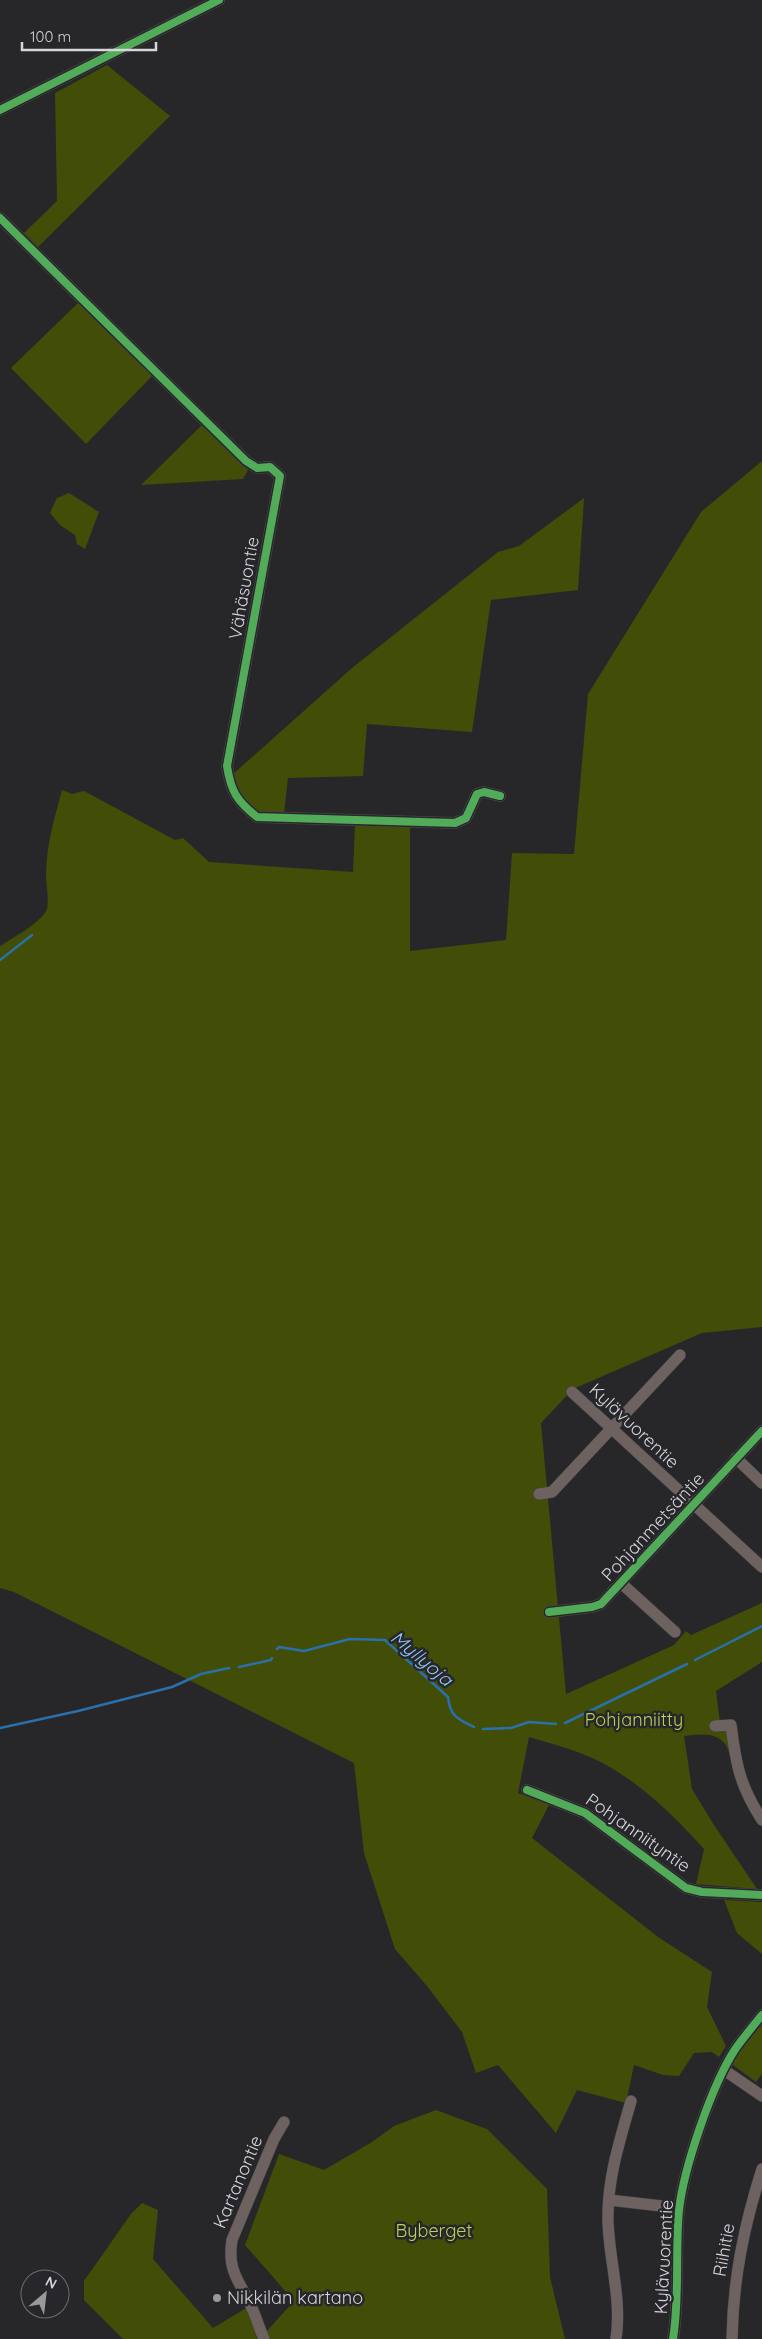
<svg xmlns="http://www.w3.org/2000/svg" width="762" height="2339" viewBox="0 0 762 2339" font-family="Quicksand,sans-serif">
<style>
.green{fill:#424d08}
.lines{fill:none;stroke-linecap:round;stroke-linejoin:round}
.stream{stroke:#2a70aa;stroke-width:2.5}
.street-casing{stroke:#444445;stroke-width:12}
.street{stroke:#6e6260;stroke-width:11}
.cycleway-casing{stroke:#26262b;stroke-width:11}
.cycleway{stroke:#51ab58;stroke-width:8}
.poi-dot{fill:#99999c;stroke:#26262b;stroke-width:2}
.labels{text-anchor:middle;stroke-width:5;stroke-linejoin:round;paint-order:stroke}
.street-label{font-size:18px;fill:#d6d6da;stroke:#26262b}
.park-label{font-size:18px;fill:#b8d355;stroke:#26262b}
.poi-label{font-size:18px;fill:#d6d6da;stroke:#26262b;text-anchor:start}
.water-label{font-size:19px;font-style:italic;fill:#8fc5f8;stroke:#26262b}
</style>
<rect width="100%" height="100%" fill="#27272a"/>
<!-- green -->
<g class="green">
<path d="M107 65 170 116 38 247 24 233 57 201 55 93Z"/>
<path d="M79 302 153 375 86 444 11 368Z"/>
<path d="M202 425 248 470 243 479 141 485Z"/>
<path d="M762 461V1327L702 1333 573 1389 541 1423 566 1694 674 1645 686 1631 691 1635 762 1603V1662L716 1691 720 1723 738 1732 736 1736V1744L729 1752C722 1731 702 1734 684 1736L692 1789 712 1822 757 1889 696 1884 704 1849C676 1818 645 1787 608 1766 584 1752 556 1745 529 1737L518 1793 549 1805 532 1838 658 1937 712 1972 707 2007 726 2046 719 2057 712 2052 694 2053 679 2076 663 2075 634 2065 626 2103 577 2090 556 2133 498 2065 476 2073 462 2032 427 1986 395 1949 364 1853 354 1763 14 1592 0 1588V946C12 938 39 924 46 911 50 905 46 883 46 873 47 842 54 820 62 790L72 794 84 791 175 840 183 838 209 862 353 872 355 825 410 827V951L506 940 512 853 574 854 588 694 701 512Z"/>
<path d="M69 493 99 512 85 549 77 544 75 535 60 525 50 513 57 498Z"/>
<path d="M584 498 578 590 491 600 472 732 367 724 363 776 288 778 284 814H259L241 800 232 775 352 668 498 552 519 546Z"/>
<path d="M724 1900 762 1902V1954L737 1933Z"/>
<path d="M762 2025V2074L756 2082 733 2065 739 2051Z"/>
<path d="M436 2110 487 2129 547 2189 550 2277 565 2339H269L266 2332 294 2301 245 2245 279 2154 324 2170 372 2142 394 2126Z"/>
<path d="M142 2203 158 2210 153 2259 213 2328 248 2307 257 2339H123L84 2300V2281L131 2214Z"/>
</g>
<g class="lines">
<!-- stream -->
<g class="stream">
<path d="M0 960 32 935"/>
<path d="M277 1649 279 1647 304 1651 350 1639 385 1640 448 1697C450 1716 457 1719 474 1727"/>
<path d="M695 1660 762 1626"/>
<path d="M239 1667 271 1660 272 1658"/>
<path d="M565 1723 687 1664"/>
<path d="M0 1728 78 1711 172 1687 201 1674 229 1668"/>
<path d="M483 1729 511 1728 529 1722 556 1724"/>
</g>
<!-- street casing -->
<g class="street-casing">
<g id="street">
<path d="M0 110 219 0"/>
<path d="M0 218 246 461 257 468 270 467 280 476 227 766C231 792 237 801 257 817L455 823 466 818 477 794 484 792 500 796"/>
<path d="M572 1392 762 1567"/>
<path d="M736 1458 762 1483"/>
<path d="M539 1494 552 1492 680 1355"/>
<path d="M621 1583 675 1632"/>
<path d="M549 1612 592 1607 601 1604 762 1431"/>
<path d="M715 1726 731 1725C736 1765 740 1786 762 1820"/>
<path d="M527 1790 585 1813 686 1888 702 1892 762 1895"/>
<path d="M724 2070 762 2096"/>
<path d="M609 2200 679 2208"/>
<path d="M264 2339C259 2328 256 2316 251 2306 239 2280 227 2271 232 2240L274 2139 284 2122"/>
<path d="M616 2339C622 2299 609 2260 608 2221 607 2179 620 2140 631 2101"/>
<path d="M673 2339C680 2296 675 2252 679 2210 684 2167 712 2084 736 2048 744 2037 753 2026 762 2015"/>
<path d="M732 2339C733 2279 744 2226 762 2169"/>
</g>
</g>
<!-- street -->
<use href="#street" class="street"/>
<!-- cycleway casing -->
<g class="cycleway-casing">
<g id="cycleway">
<path d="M0 110 219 0"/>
<path d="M0 218 246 461 257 468 270 467 280 476 227 766C231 792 237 801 257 817L455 823 466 818 477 794 484 792 500 796"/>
<path d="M549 1612 592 1607 601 1604 762 1431"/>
<path d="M527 1790 585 1813 686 1888 702 1892 762 1895"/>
<path d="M673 2339C680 2296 675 2252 679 2210 684 2167 712 2084 736 2048 744 2037 753 2026 762 2015"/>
</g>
</g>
<!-- cycleway -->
<use href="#cycleway" class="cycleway"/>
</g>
<!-- markers -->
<circle class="poi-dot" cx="217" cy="2298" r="5"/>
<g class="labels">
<!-- street labels -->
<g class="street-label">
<text transform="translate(244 588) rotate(-80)" y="6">Vähäsuontie</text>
<text transform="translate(634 1426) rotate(43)" y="6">Kylävuorentie</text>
<text transform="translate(653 1527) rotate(-47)" y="6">Pohjanmetsäntie</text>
<text transform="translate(638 1833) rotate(35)" y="6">Pohjanniityntie</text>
<text transform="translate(238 2182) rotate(-67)" y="6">Kartanontie</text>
<text transform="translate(724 2250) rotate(-80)" y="6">Riihitie</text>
<text transform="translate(664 2257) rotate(-87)" y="6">Kylävuorentie</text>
</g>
<!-- park labels -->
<g class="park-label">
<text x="634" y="1726">Pohjanniitty</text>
<text x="434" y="2237">Byberget</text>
</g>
<!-- poi labels -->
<g class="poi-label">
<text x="227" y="2304">Nikkilän kartano</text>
</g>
<!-- water labels -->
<g class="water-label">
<text transform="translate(422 1658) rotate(40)" y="7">Myllyoja</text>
</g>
</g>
<!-- north arrow -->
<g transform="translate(45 2294) rotate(28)"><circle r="24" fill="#26262b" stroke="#6c6c71"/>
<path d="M0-4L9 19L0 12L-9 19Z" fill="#99999c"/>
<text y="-8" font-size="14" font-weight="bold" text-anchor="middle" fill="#d6d6da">N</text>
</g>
<!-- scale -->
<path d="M22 42v8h134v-8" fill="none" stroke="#d6d6da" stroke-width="2.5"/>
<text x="30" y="42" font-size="15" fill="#d6d6da" stroke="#26262b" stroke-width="4" paint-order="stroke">100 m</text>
</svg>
